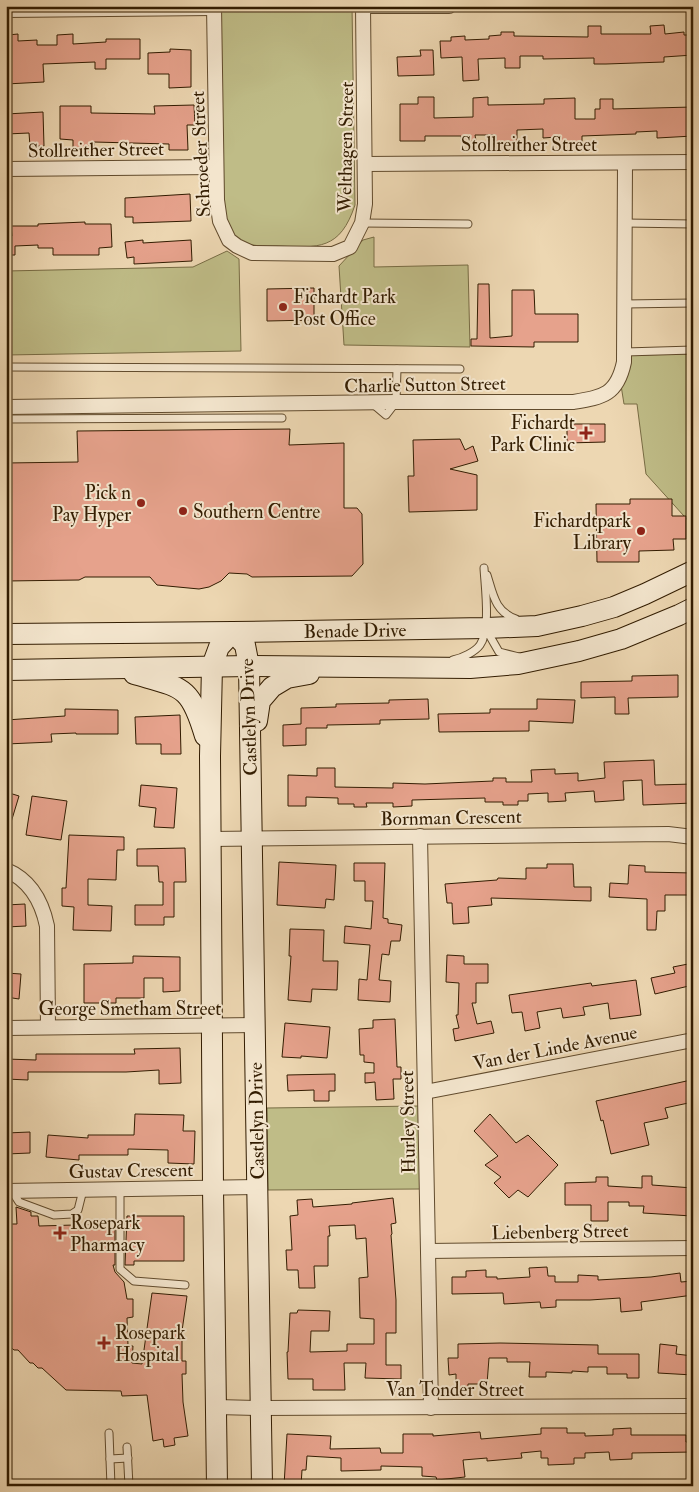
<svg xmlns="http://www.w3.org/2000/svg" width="699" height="1492" viewBox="0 0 699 1492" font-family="'IM FELL Double Pica',serif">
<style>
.green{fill:#bfbc87;stroke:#786c44}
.building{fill:#e6a28c;stroke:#321c01}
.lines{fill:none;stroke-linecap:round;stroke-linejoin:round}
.lane-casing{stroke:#614b2d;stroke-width:9}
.street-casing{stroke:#614b2d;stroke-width:16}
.secondary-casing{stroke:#321c01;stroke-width:22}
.lane{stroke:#f3e5cd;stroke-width:7}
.street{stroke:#f3e5cd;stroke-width:14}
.secondary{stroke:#f3e5cd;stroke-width:20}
.poi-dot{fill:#8f2418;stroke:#f3e5cd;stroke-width:2}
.labels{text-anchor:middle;stroke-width:4;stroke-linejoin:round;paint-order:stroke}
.street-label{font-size:19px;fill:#321c01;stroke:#f3e5cd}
.poi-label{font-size:19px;fill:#321c01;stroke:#f3e5cd;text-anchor:start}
</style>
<rect width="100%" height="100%" fill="#edd7b2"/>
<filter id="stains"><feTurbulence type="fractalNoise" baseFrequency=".004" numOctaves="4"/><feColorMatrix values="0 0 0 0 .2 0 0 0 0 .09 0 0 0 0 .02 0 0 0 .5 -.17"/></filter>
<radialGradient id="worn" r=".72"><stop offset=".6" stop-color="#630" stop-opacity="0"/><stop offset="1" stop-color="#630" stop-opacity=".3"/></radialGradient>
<!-- green -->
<g class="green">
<path d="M218 6H352L355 205C340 250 319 248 277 246 265 246 250 247 239 240 226 232 224 213 223 199Z"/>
<path d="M374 237V267L468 265 470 347 344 345 339 266 363 240Z"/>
<path d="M227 251 239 259 241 351 6 355V271L193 267Z"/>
<path d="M693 354V526L646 474 637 404H624L620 379 629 355Z"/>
<path d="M419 1106 420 1189 268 1190 267 1108Z"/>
</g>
<!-- building -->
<g class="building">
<path d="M664 25 665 34 684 32V35H693V55L664 57V62L606 64H594V58L543 59V56H520V68H505V58L478 59 479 80 463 81 462 57 441 58 440 41H451V37L465 36V40L489 39V36L501 35V32H514V36L588 37V26H601V34H651L650 26Z"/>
<path d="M18 34V41L37 40V45H57V35L73 34V44L106 42V39H140V59H106V69H95V62L43 64 44 82 6 84 8 35Z"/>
<path d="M170 49 191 50V87L169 88V74H148V53L170 52Z"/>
<path d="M420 50H433L434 75 398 76 397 57 421 56Z"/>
<path d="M418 97H434V118L473 117V98L488 97V105L544 104V99L575 98V119H595V109H600V99H613V109L693 107V136L657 138V131L636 132V134L582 136V142L557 143V137L543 138V129L517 130V150H496V135H475L476 141H461V136H425V141H400V104H418Z"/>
<path d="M194 105 195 125H187L188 150H169V144L94 142V155L73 154V140L60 139V106H91V113L155 114 154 106Z"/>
<path d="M43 112 44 146H30L29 133 6 134V114Z"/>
<path d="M190 194 191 221 133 223V217H125V198Z"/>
<path d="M85 222V224H111L112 247 99 248V255H53V248H38V245L15 246V255H6V236H12L11 226H38V224Z"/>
<path d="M143 240V243L191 240 192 261 134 264V257L127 258 125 242Z"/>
<path d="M478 284H489L490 338 512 336V290H534L535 314H578V342H534V347L471 346V339H477Z"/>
<path d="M314 288V320L267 321V289Z"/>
<path d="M567 424H605V442L567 443Z"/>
<path d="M290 429 289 445 344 443V508H357L362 514 363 564 352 576 252 577 247 574 229 573 221 581 209 587 199 589 157 585 150 577H85L79 580 6 581V463L78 462 77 431Z"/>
<path d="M460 439 465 450 473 446 478 461 450 469 477 475V510L409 512 408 476H414L413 440Z"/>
<path d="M630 499H672V516H686V539H673L674 550 639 551V562H597L596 504H630Z"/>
<path d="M678 675V697L628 698 629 714H615V697L581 698V682L632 681V676Z"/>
<path d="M428 699 429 719 380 720V724L327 725V728H306V745L283 746V725L301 724V708L336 707V704L389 703V700Z"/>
<path d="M537 699 575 700 573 723 529 721V731L439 732 438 714 490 713V709H537Z"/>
<path d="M65 709 118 710V734H76V733L51 734 52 742 6 744V720L65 716Z"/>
<path d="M180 715 181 754H161V744H136L135 717Z"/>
<path d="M654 760 655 785 693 784V803L643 805 642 780 623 781 624 800 595 802 594 791 565 793 566 801 548 802V793L528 794V801H518V805H503V802H485V798L412 800V806L393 807V803H366L367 807H354V804H338V798L306 797V806H288V775L317 776V768H335V787L393 788V783L425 784 493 781V778H506V782H532L531 770 555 769V774L578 773V781L605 778 604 762Z"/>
<path d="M141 785 177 788 174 828 154 827 156 808 139 806Z"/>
<path d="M6 792 19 796 9 829H6Z"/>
<path d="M32 796 67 801 61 840 26 835Z"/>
<path d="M69 835 124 837V850H117L116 880 88 879V905L112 906 111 931 73 930 74 907 62 906V888H66Z"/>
<path d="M185 848 186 882H174V917H164V925H135V905H163V882H159L158 866H137V849Z"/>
<path d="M279 862 336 865 334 900 326 899 325 908 277 905Z"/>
<path d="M354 863H385L383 918 388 919V923L402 925 400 941H391L389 955 382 954 379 980 391 981 390 1002 358 1000 359 979 367 980 370 945 344 943 345 926 371 929 373 901H365V881H354Z"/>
<path d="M547 864H573L574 887H591V901L491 898 492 905 468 907 469 923 453 924 452 903H447L445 884 497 880 498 878 526 879V868H547Z"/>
<path d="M629 865 645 866V872L693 873V895H665V911H657L656 930H647V899L609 897 610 883 628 884Z"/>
<path d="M25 904 26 926 6 927V905Z"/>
<path d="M290 929 324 930 323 961H338L337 990 312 989 311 1002 288 1000 291 956H289Z"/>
<path d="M447 955 464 956V964H488V983H476V1003H472L477 1024 491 1021 494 1033 455 1041 453 1029 459 1028 456 1015H458L459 983 446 982Z"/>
<path d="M133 956 180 957V991L163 992V978H144V998H116V1003H84V964L133 963Z"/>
<path d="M693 963V985L655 994 651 978 675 973 673 967Z"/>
<path d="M6 973 21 974 19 999 6 997Z"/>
<path d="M636 980 641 1015 610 1019 608 1003 583 1007 585 1015 563 1018 561 1008 537 1012 540 1028 525 1031 522 1012 512 1013 509 995 591 983 592 986Z"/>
<path d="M395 1019 397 1067H401V1079H393L394 1099 376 1100 375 1082 365 1083V1073H374V1063L364 1062V1055H360L359 1029 373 1028V1020Z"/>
<path d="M285 1023 330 1027 327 1058 301 1056V1058L282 1057Z"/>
<path d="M180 1048 181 1083 159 1084V1070L126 1072H28V1080L6 1079V1059L36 1060V1054H135L134 1049Z"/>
<path d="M335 1074V1091H329V1101H314V1090L288 1091 287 1075Z"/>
<path d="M691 1080 693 1102 665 1108 668 1118 644 1123 649 1145 611 1154 603 1120 601 1121 596 1101Z"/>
<path d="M135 1114 184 1115 183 1131H195L194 1164 168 1163V1150L128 1149V1155H79V1160L46 1157 48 1135 88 1138V1135H134Z"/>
<path d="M490 1114 516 1143 528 1135 558 1165 528 1197 518 1190 509 1198 494 1183 501 1177 485 1165 498 1156 474 1131Z"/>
<path d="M30 1132V1153L6 1154V1133Z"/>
<path d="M642 1176H652V1185L693 1188 692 1216 643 1213 644 1206H629V1202H608V1221H591V1205H565V1183L596 1182V1177H608V1186L642 1188Z"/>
<path d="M393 1198 396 1223 391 1224 392 1234 391 1235 396 1300V1333H386V1365H401V1379L365 1378 366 1363H344L345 1390H313V1379H288L287 1352H288L290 1313H297L298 1310 330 1311 329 1331H311L310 1352 347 1351V1344H374V1319L360 1318 359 1278 368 1277 366 1238 356 1239 355 1225 329 1226 330 1236H328V1266H314L315 1288H299L298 1270H287L286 1250H292L290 1216 298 1215 297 1200 312 1199 313 1207 352 1204V1203Z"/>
<path d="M16 1207 31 1212V1216H38L39 1226 110 1224 115 1230V1265H113L115 1272 124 1282 127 1299H133V1317L127 1318 128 1346H133L132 1363 142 1364 152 1293 187 1296 182 1331V1361H186V1374H182L183 1402 188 1436 174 1438 175 1445 164 1447 163 1439 153 1441 147 1395 122 1396 121 1391 66 1390 42 1368H38L33 1363H30L18 1350H14L6 1343V1224H17Z"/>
<path d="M127 1216H184V1261H134V1265H125Z"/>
<path d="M547 1267 548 1276H555V1282H578V1275L598 1276V1280L651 1277 680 1273 681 1282 693 1281V1295L641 1302 642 1310 621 1312 620 1298 590 1300H556V1307L541 1308 540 1302 504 1304 503 1293 452 1294V1277H466V1271L486 1270V1277H497V1279L530 1277 529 1268Z"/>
<path d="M500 1343 598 1345V1354H639V1378H627V1374H607V1367H588V1372L572 1371V1373L546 1372V1377H529L530 1362H507V1358H489L487 1384H468V1388H456V1374L449 1375 448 1358H458V1344Z"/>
<path d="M660 1344 677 1346 676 1354 693 1356V1375L658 1373Z"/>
<path d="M541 1428H567V1433H585V1436L613 1435V1429L631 1428V1435H686V1442H693V1452L632 1453V1459L610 1460 609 1452 585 1453V1458H574V1464L548 1465V1458H541V1451L521 1453 522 1458 487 1461V1458L463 1460 465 1477 437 1480 436 1477 422 1476V1467L381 1466V1470L341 1471V1458L307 1456 306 1470H302L301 1486H284L287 1434 331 1436 330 1449 380 1448 381 1453H403V1434H433V1436L480 1432 481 1439 541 1434Z"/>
</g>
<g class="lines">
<!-- lane casing -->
<g class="lane-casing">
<g id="lane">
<path d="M362 223 468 224"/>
<path d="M625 223 693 224"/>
<path d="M625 304 693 303"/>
<path d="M625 352 693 350"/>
<path d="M6 367 460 369"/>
<path d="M373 404 386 415 396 402 397 369"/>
<path d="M6 419 282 418"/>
<path d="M487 575C493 594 495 612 516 619"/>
<path d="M487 631 499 652 519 657"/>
<path d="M453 660C462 658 475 652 480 645 491 629 485 587 484 568"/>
<path d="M120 1189V1269L134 1281 185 1285"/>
<path d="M12 1191 19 1202 54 1215 72 1214 78 1210 83 1190"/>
<path d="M109 1433 111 1486"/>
<path d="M127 1447 129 1486"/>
<path d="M110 1459 128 1458"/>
</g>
</g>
<!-- street casing -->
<g class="street-casing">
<g id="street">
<path d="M214 6 217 200 220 221 229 240 237 246 252 253 333 254 350 247 362 223 365 204 363 6"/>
<path d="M363 6H449"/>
<path d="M6 10 214 8"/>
<path d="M365 164 693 162"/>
<path d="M6 169 216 167"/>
<path d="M6 407 396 402H573C603 397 617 395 624 362L625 163"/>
<path d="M420 836 431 1408"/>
<path d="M210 839 668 834 693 837"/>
<path d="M6 870C30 880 42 902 47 926L48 1027"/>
<path d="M6 1028 255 1025"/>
<path d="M425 1092 693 1040"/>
<path d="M6 1191 257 1187"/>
<path d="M428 1251 693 1248"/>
<path d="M217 1407 261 1408 693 1406"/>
</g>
</g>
<!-- secondary casing -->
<g class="secondary-casing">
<g id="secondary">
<path d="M233 632 245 645 249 666 262 1486"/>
<path d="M6 634 233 632 486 628 537 626 582 616 614 607 645 594 693 571"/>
<path d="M6 670 249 666 470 668 518 664 579 651 621 639 679 615 693 608"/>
<path d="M134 674C183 688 190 685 205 736"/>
<path d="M257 721 260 701 272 687 287 678 309 674"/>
<path d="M217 1486 213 1188 210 756 212 666 219 647 233 632"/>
</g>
</g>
<!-- lane -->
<use href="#lane" class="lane"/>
<!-- street -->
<use href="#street" class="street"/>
<!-- secondary -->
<use href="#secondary" class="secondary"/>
</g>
<!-- markers -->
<g class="poi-dot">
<circle cx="283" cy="307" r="5"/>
<path d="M583.5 425.5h5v5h5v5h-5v5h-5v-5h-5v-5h5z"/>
<circle cx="141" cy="503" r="5"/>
<circle cx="183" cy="511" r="5"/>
<circle cx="641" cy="531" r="5"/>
<path d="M57.5 1225.5h5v5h5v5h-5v5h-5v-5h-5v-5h5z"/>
<path d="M101.5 1335.5h5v5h5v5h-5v5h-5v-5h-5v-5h5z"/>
</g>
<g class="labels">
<!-- street labels -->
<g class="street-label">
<text x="529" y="151">Stollreither Street</text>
<text transform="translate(345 147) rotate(-89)" y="7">Welthagen Street</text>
<text transform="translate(96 149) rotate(-1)" y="7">Stollreither Street</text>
<text transform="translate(200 154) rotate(-93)" y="7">Schroeder Street</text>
<text transform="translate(425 384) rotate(-1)" y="7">Charlie Sutton Street</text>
<text transform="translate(355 630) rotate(-1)" y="7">Benade Drive</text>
<text transform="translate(248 717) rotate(-92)" y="7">Castlelyn Drive</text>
<text transform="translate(451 817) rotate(-1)" y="7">Bornman Crescent</text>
<text x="130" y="1015">George Smetham Street</text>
<text transform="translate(555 1047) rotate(-11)" y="7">Van der Linde Avenue</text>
<text transform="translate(256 1121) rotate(-91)" y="7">Castlelyn Drive</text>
<text transform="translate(407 1122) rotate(-91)" y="7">Hurley Street</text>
<text transform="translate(131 1170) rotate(-1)" y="7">Gustav Crescent</text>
<text transform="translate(560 1231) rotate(-1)" y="7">Liebenberg Street</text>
<text x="455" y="1396">Van Tonder Street</text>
</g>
<!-- poi labels -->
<g class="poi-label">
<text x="293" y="303">Fichardt Park<tspan x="293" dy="22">Post Office</tspan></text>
<text x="575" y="429" text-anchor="end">Fichardt<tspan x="575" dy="22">Park Clinic</tspan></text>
<text x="131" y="499" text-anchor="end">Pick n<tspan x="131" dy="22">Pay Hyper</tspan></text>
<text x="193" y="518">Southern Centre</text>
<text x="631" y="527" text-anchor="end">Fichardtpark<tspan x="631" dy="22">Library</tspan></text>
<text x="70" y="1229">Rosepark<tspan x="70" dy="22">Pharmacy</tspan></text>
<text x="115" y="1339">Rosepark<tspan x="115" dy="22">Hospital</tspan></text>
</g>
</g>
<!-- margin -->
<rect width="699" height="1492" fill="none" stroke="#edd7b2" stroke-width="25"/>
<rect x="8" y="8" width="684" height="1477" fill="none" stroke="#321c01" stroke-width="2.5"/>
<rect x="12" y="12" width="674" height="1467" fill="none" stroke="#321c01"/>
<rect width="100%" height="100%" filter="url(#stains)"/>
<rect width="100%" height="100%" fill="url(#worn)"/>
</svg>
